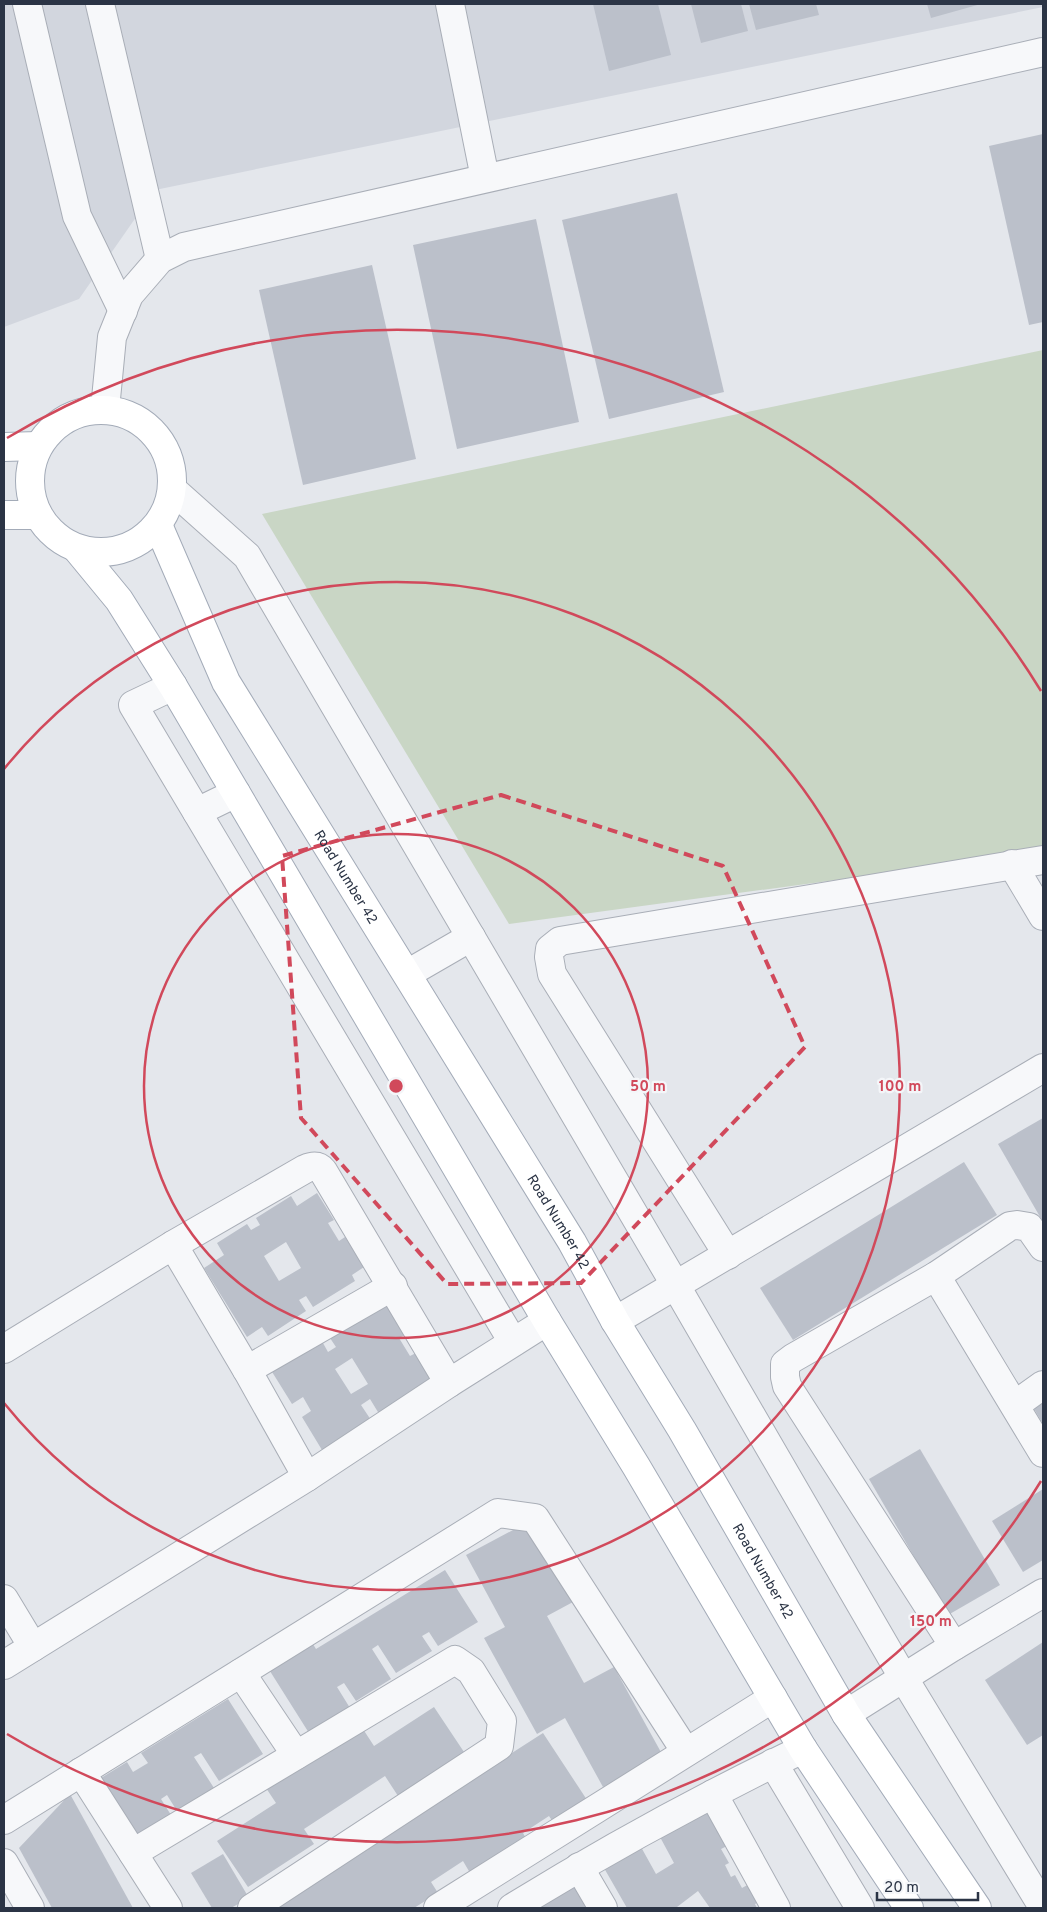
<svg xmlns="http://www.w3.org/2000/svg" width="1047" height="1912" viewBox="0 0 1047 1912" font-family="Overpass,sans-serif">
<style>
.built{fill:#d2d6de}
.green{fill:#c9d6c5}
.building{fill:#bbc0ca;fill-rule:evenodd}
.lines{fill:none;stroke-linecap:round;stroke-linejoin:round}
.minor-casing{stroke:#a9aeb7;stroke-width:30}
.major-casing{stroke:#a3abb8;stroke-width:30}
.minor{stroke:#f7f8fa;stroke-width:28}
.major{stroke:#fff;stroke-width:28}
.marked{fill:none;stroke:#d1495b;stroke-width:4;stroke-dasharray:10 6;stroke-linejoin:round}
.ring{fill:none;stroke:#d1495b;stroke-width:2.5}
.labels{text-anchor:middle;stroke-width:4.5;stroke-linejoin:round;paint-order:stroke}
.street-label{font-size:14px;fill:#2b3445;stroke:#f4f6f9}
.centre{fill:#d1495b;stroke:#f4f6f9;stroke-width:2.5}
.ring-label{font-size:15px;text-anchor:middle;font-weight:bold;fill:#d1495b;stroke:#f4f6f9;stroke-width:4.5;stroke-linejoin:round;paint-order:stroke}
</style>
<rect width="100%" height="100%" fill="#e4e7ec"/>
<!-- built -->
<path class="built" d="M4 4H1043V7L155 190 79 299 4 327Z"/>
<!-- green -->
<path class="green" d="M1043 350V852L509 924 262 514Z"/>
<!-- building -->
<g class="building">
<path d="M593 4H658L671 55 609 71Z"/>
<path d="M691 4H741L748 31 701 43Z"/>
<path d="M749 4H816L819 15 756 30Z"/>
<path d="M927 4H981L931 18Z"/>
<path d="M1043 134V322L1029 325 989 146Z"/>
<path d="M677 193 724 392 609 419 562 220Z"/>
<path d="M536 219 579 422 457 449 413 245Z"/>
<path d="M372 265 416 459 303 485 259 290Z"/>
<path d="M1043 1118V1222L998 1144Z"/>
<path d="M964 1162 997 1215 793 1340 760 1288Z"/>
<path d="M317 1193 334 1220 328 1223 339 1241 345 1237 364 1267 352 1275 355 1281 313 1307 306 1296 299 1300 306 1311 268 1336 262 1327 247 1337 204 1268 224 1255 217 1243 247 1224 251 1230 260 1225 256 1218 291 1196 297 1206ZM286 1242 301 1268 279 1281 264 1256Z"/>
<path d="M384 1296 407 1334 399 1338 410 1356 418 1352 436 1381 381 1417 370 1399 361 1405 371 1420 322 1450 302 1417 311 1411 303 1397 292 1404 269 1367 319 1336 328 1352 336 1347 326 1332ZM352 1358 368 1384 351 1394 335 1369Z"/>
<path d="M1043 1401V1424L1033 1407Z"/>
<path d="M920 1449 1000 1585 948 1615 869 1479Z"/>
<path d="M1043 1489V1560L1023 1572 992 1521Z"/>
<path d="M528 1522 573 1602 547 1616 584 1683 614 1667 662 1754 603 1787 565 1718 537 1734 484 1638 505 1627 466 1555Z"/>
<path d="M445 1570 478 1622 438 1646 429 1632 422 1636 432 1651 396 1673 378 1645 372 1649 391 1679 356 1701 344 1683 337 1687 350 1708 309 1733 268 1668 311 1641 316 1649Z"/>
<path d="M1043 1642V1735L1027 1745 985 1680Z"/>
<path d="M228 1699 263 1754 219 1781 201 1753 194 1757 214 1788 177 1811 167 1795 161 1799 171 1815 138 1836 101 1778 127 1762 133 1772 148 1763 141 1753Z"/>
<path d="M434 1707 464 1752 398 1796 385 1776 304 1829 314 1844 248 1887 217 1841 276 1803 266 1788 361 1726 374 1746Z"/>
<path d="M543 1733 591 1806 557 1828 549 1816 523 1833 528 1842 473 1878 463 1861 431 1882 438 1893 414 1908H270Z"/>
<path d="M70 1794 133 1908H52L19 1848Z"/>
<path d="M707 1811 727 1846 721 1849 729 1863 725 1865 731 1877 735 1875 742 1888 751 1883 761 1901 755 1904 757 1908H710L698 1891 677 1907 678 1908H627L604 1868 641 1847 656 1874 674 1863 660 1837Z"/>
<path d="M223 1854 249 1898 231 1908H212L191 1873Z"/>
<path d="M574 1883 589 1908H532Z"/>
</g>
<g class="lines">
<!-- minor casing -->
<g class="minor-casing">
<g id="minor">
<path d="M27 4 77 216 123 311"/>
<path d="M100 4 160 259"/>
<path d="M450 4 485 178"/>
<path d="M105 409 112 337 129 295 160 259 184 247 1043 52"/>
<path d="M173 490 247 556 676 1286 903 1677 1043 1907"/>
<path d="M173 686 133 705 513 1342"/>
<path d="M197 812 236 793"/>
<path d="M1012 864 1043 916"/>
<path d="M407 974 471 937"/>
<path d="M173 1245 247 1370 307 1477"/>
<path d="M728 1255 552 974 549 957 550 949 560 941 1043 860"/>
<path d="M936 1276 1043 1453"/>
<path d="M615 1321 1043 1068"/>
<path d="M4 1349 173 1245 305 1169C312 1166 318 1165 323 1171L449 1383 307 1477 4 1665"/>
<path d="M247 1370 393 1286"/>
<path d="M449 1383 547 1321"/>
<path d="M1015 1405 1043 1385"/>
<path d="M4 1599 33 1647"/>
<path d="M954 1646 787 1386 785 1377V1364L793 1358 936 1276 1010 1226 1017 1225 1029 1227 1043 1247"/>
<path d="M241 1673 296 1755"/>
<path d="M846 1714 954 1646 1043 1593"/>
<path d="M773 1763 860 1908"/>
<path d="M81 1772 168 1908"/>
<path d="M713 1794 776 1908"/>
<path d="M4 1820 498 1513 535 1518 686 1752"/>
<path d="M133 1853 455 1660 471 1671 502 1721 499 1746 252 1908"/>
<path d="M4 1863 30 1908"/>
<path d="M579 1867 603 1908"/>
<path d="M438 1908 773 1698"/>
<path d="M512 1908C606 1850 703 1797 803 1749"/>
</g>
</g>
<!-- major casing -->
<g class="major-casing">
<g id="major">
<circle cx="101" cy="481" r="71"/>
<path d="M4 447 38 446"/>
<path d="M4 515H38"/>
<path id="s1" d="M158 525 226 682 572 1242 615 1321 682 1430 846 1714 977 1908"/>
<path d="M77 549 119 600 173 686 547 1321 636 1466 803 1749 909 1908"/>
</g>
</g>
<!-- minor -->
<use href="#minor" class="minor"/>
<!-- major -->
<use href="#major" class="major"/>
</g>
<!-- marked area -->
<path class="marked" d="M501 795 723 866 805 1047 581 1283 447 1284 301 1118 282 856Z"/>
<!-- distance rings -->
<g class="ring">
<circle cx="396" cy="1086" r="252"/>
<path d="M4 769A504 504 0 1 1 4 1403"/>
<path d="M1041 1481A756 756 0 0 1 7 1734M7 438A756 756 0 0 1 1041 691"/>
</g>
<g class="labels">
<!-- street labels -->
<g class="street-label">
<text dy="5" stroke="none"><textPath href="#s1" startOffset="400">Road Number 42</textPath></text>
<text dy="5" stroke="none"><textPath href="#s1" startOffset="805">Road Number 42</textPath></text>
<text dy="5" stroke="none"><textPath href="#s1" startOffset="1210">Road Number 42</textPath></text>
</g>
</g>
<circle cx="396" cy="1086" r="8" class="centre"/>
<g class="ring-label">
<text x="648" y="1091">50 m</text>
<text x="900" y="1091">100 m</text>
<text x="931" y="1626">150 m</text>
</g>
<!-- border -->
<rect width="1047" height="1912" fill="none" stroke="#2b3445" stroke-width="10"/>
<!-- scale -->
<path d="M877 1892v8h101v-8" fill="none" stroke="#2b3445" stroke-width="2.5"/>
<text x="884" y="1892" font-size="15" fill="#2b3445" stroke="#f4f6f9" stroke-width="4" paint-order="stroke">20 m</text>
</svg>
